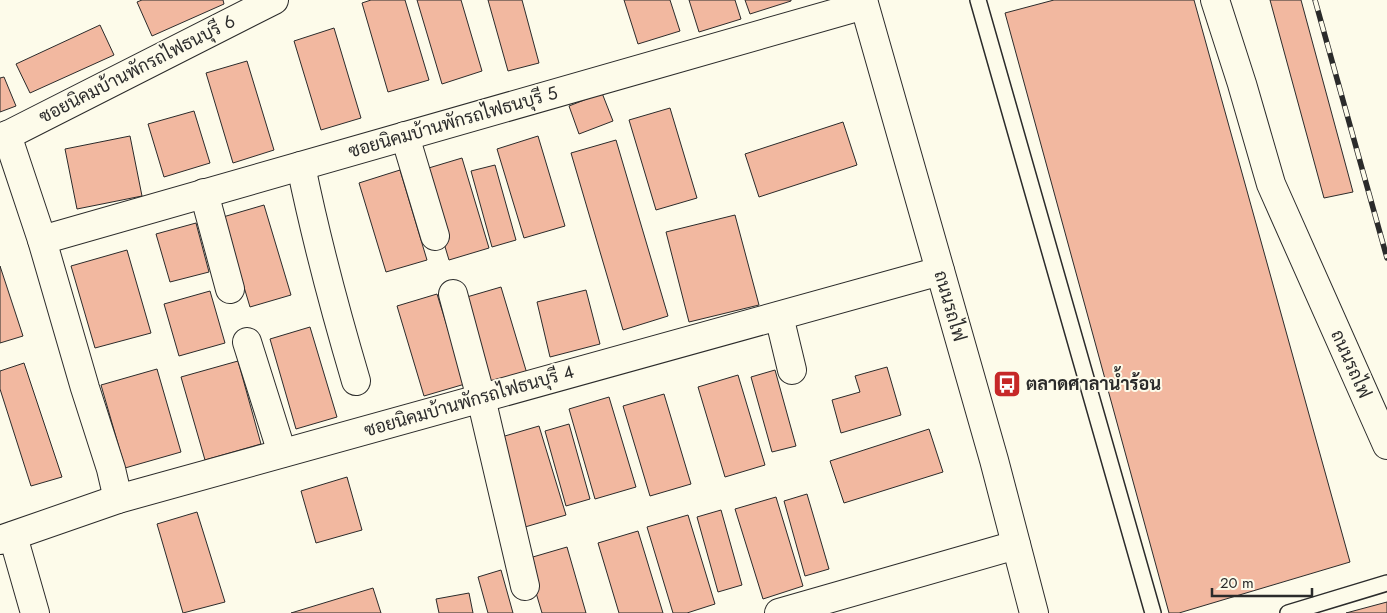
<svg xmlns="http://www.w3.org/2000/svg" width="1387" height="613" viewBox="0 0 1387 613" font-family="Jost,Sarabun,sans-serif">
<style>
.building{fill:#f2b8a0;stroke:#2b2b2b}
.lines{fill:none;stroke-linecap:round;stroke-linejoin:round}
.lane-casing{stroke:#2b2b2b;stroke-width:18}
.street-casing{stroke:#2b2b2b;stroke-width:30}
.secondary-casing{stroke:#2b2b2b;stroke-width:30}
.lane{stroke:#fdfbea;stroke-width:15}
.street{stroke:#fdfbea;stroke-width:28}
.secondary{stroke:#fdfbea;stroke-width:28}
.rail-casing{stroke:#2b2b2b;stroke-width:5.5}
.rail{stroke:#fdfbea;stroke-width:4;stroke-dasharray:11;stroke-linecap:butt}
.labels{text-anchor:middle;stroke-width:4;stroke-linejoin:round;paint-order:stroke}
.street-label{font-size:18px;fill:#2b2b2b;stroke:#fdfbea}
.poi-label{font-size:18px;font-weight:bold;fill:#2b2b2b;stroke:#fdfbea;text-anchor:start}
</style>
<rect width="100%" height="100%" fill="#fdfbea"/>
<!-- building -->
<g class="building">
<path d="M142 0H223L224 4 152 36 137 2Z"/>
<path d="M371 0H405L429 80 388 92 362 3Z"/>
<path d="M417 0H461L482 71 442 84Z"/>
<path d="M488 0H522L539 63 508 71Z"/>
<path d="M624 0H670L680 31 638 44Z"/>
<path d="M689 0H735L741 19 699 32Z"/>
<path d="M745 0H791V1L750 14Z"/>
<path d="M1054 0H1194L1350 562 1179 613H1169L1005 13Z"/>
<path d="M1270 0H1301L1353 192 1324 198Z"/>
<path d="M100 25 114 55 30 93 16 64Z"/>
<path d="M334 28 361 118 321 130 294 41Z"/>
<path d="M247 61 274 150 233 163 206 73Z"/>
<path d="M4 77 16 106 0 112V78Z"/>
<path d="M602 93 613 121 579 134 569 106Z"/>
<path d="M670 108 697 198 656 210 629 120Z"/>
<path d="M194 111 210 163 164 177 148 124Z"/>
<path d="M843 122 857 165 759 197 745 154Z"/>
<path d="M130 136 142 196 77 209 65 149Z"/>
<path d="M538 136 565 226 524 238 497 149Z"/>
<path d="M616 140 668 316 623 330 571 153Z"/>
<path d="M462 158 489 248 449 260 422 170Z"/>
<path d="M495 165 516 240 492 247 471 171Z"/>
<path d="M400 170 427 260 386 272 359 183Z"/>
<path d="M264 205 291 295 250 307 223 217Z"/>
<path d="M735 215 759 305 689 322 666 232Z"/>
<path d="M196 223 209 272 170 282 156 234Z"/>
<path d="M127 250 151 333 95 348 71 266Z"/>
<path d="M0 266 23 336 0 343Z"/>
<path d="M501 287 528 377 487 389 460 299Z"/>
<path d="M586 290 600 344 550 357 537 302Z"/>
<path d="M210 291 225 343 179 356 164 304Z"/>
<path d="M437 294 465 384 424 396 397 306Z"/>
<path d="M310 327 337 417 296 429 270 339Z"/>
<path d="M238 361 261 444 205 460 181 377Z"/>
<path d="M24 363 62 477 31 486 0 389V371Z"/>
<path d="M887 367 901 415 841 433 832 400 860 392 855 376Z"/>
<path d="M157 369 181 452 125 468 101 385Z"/>
<path d="M775 370 796 446 772 452 751 377Z"/>
<path d="M738 375 765 465 725 477 698 387Z"/>
<path d="M664 394 691 484 650 496 623 406Z"/>
<path d="M609 397 636 487 595 499 569 409Z"/>
<path d="M569 424 590 499 566 506 545 431Z"/>
<path d="M539 426 566 515 525 527 498 438Z"/>
<path d="M929 429 943 472 844 503 830 461Z"/>
<path d="M347 477 362 530 316 543 301 491Z"/>
<path d="M807 494 829 569 805 576 784 501Z"/>
<path d="M776 497 803 586 763 599 735 509Z"/>
<path d="M721 510 742 585 718 592 697 517Z"/>
<path d="M197 512 225 602 183 613 157 524Z"/>
<path d="M688 515 715 604 687 613H673L647 527Z"/>
<path d="M638 531 663 613H619L598 543Z"/>
<path d="M567 547 586 613H542L526 559Z"/>
<path d="M501 570 513 613H488L478 577Z"/>
<path d="M373 588 381 613H291Z"/>
<path d="M469 593 473 613H439L436 599Z"/>
<path d="M1387 602V613H1346Z"/>
</g>
<g class="lines">
<!-- lane casing -->
<g class="lane-casing">
<g id="lane">
<path d="M978 0 1153 613"/>
<path d="M1288 613 1387 583"/>
</g>
</g>
<!-- street casing -->
<g class="street-casing">
<g id="street">
<path d="M1215 0 1242 84 1271 184 1387 445"/>
<path d="M7 135 42 240 85 388 111 469 118 499"/>
<path d="M405 136 435 236"/>
<path d="M0 139 274 0"/>
<path d="M301 166C316 239 335 310 356 381"/>
<path d="M204 193 230 289"/>
<path d="M42 240 864 5"/>
<path d="M453 294 481 398 525 586"/>
<path d="M779 316 792 370"/>
<path d="M247 342 282 453"/>
<path d="M13 536 35 613"/>
<path d="M0 540 118 499 940 271"/>
<path d="M779 613 1016 545"/>
</g>
</g>
<!-- secondary casing -->
<g class="secondary-casing">
<path id="secondary" d="M863 0 994 460 1034 613"/>
</g>
<!-- lane -->
<use href="#lane" class="lane"/>
<!-- street -->
<use href="#street" class="street"/>
<!-- secondary -->
<use href="#secondary" class="secondary"/>
<!-- rail casing -->
<g class="rail-casing">
<path id="rail" d="M1315 0 1387 258"/>
</g>
<!-- rail -->
<use href="#rail" class="rail"/>
</g>
<!-- icons -->
<defs>
<g id="bus-square" transform="scale(1.4375)"><rect x="-9" y="-9" width="18" height="18" rx="4" fill="#c62828" stroke="#fdfbea"/><path d="M-5-6H5V4H4V6H2V4H-2V6H-4V4H-5ZM-3.5-4V0h7V-4ZM-3.5 1.2v1.5H-2V1.2ZM2 1.2v1.5H3.5V1.2Z" fill="#fff"/></g>
</defs>
<g fill-rule="evenodd">
<use href="#bus-square" x="1007" y="384"/>
</g>
<g class="labels">
<!-- street labels -->
<g class="street-label">
<text transform="translate(137 69) rotate(-27)" y="6">ซอยนิคมบ้านพักรถไฟธนบุรี 6</text>
<text transform="translate(453 122) rotate(-16)" y="6">ซอยนิคมบ้านพักรถไฟธนบุรี 5</text>
<text transform="translate(950 306) rotate(74)" y="6">ถนนรถไฟ</text>
<text transform="translate(1351 364) rotate(66)" y="6">ถนนรถไฟ</text>
<text transform="translate(469 401) rotate(-16)" y="6">ซอยนิคมบ้านพักรถไฟธนบุรี 4</text>
</g>
<!-- poi labels -->
<g class="poi-label">
<text x="1026" y="390">ตลาดศาลาน้ำร้อน</text>
</g>
</g>
<!-- scale -->
<path d="M1212 588v8h100v-8" fill="none" stroke="#2b2b2b" stroke-width="2.5"/>
<text x="1220" y="588" font-size="15" fill="#2b2b2b" stroke="#fdfbea" stroke-width="4" paint-order="stroke">20 m</text>
</svg>
